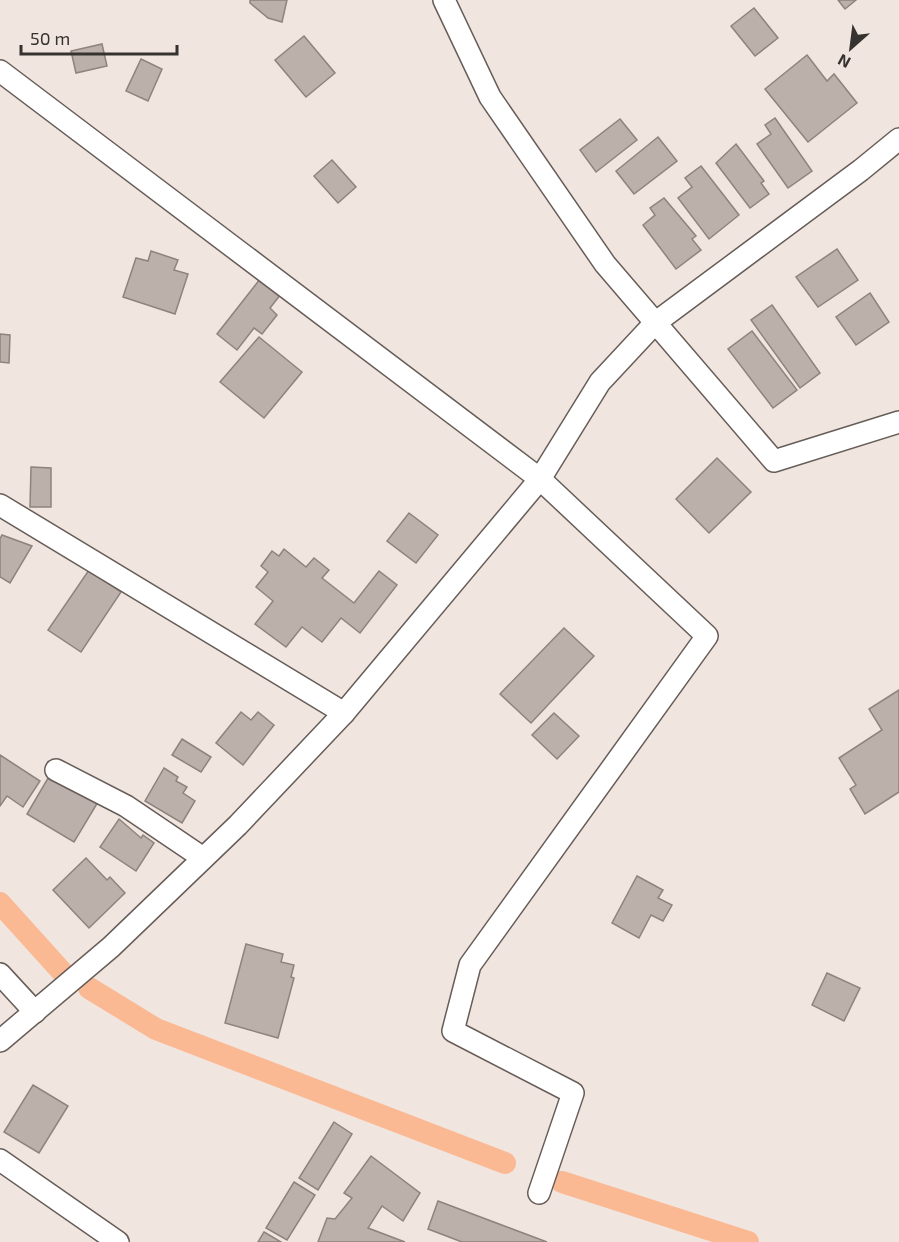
<svg xmlns="http://www.w3.org/2000/svg" width="899" height="1242" viewBox="0 0 899 1242" font-family="'Exo 2',sans-serif">
<style>
.lines{fill:none;stroke-linecap:round;stroke-linejoin:round}
.canal{stroke:#fab993;stroke-width:22}
.building{fill:#bcb0aa;stroke:#8e837d;stroke-width:1.5}
.street-casing{stroke:#675d58;stroke-width:24}
.street{stroke:#fff;stroke-width:21}
</style>
<rect width="100%" height="100%" fill="#f1e5df"/>
<g class="lines">
<!-- canal -->
<g class="canal">
<path d="M0 903 64 974"/>
<path d="M89 988 156 1029 505 1163"/>
<path d="M562 1182 748 1242"/>
</g>
</g>
<!-- building -->
<g class="building">
<path d="M250 0H287L282 22 268 18 250 3Z"/>
<path d="M838 0H856L845 9Z"/>
<path d="M754 8 778 38 755 56 731 26Z"/>
<path d="M304 36 335 73 306 97 275 60Z"/>
<path d="M102 44 107 66 76 73 71 51Z"/>
<path d="M807 55 827 81 834 74 857 103 808 142 765 89Z"/>
<path d="M141 59 162 69 148 101 126 91Z"/>
<path d="M775 118 812 171 788 188 757 144 771 134 765 125Z"/>
<path d="M620 119 637 140 596 172 580 150Z"/>
<path d="M658 137 677 161 634 194 616 171Z"/>
<path d="M736 144 764 181 761 183 769 194 750 208 716 163Z"/>
<path d="M332 160 356 187 338 203 314 176Z"/>
<path d="M701 166 739 215 709 239 678 198 692 187 685 178Z"/>
<path d="M664 198 696 236 692 239 701 250 676 269 643 225 655 215 650 208Z"/>
<path d="M837 249 858 280 818 307 796 277Z"/>
<path d="M151 251 178 260 174 270 188 274 175 314 123 297 136 258 148 261Z"/>
<path d="M264 274 284 290 270 308 277 315 262 334 254 328 237 350 217 334Z"/>
<path d="M870 293 889 322 856 345 836 317Z"/>
<path d="M772 305 820 373 800 388 751 320Z"/>
<path d="M752 331 797 390 773 408 728 349Z"/>
<path d="M0 334 10 335 9 363 0 362Z"/>
<path d="M259 337 302 372 264 418 220 382Z"/>
<path d="M717 458 751 492 709 533 676 499Z"/>
<path d="M31 467 51 468V507H30Z"/>
<path d="M409 513 438 535 416 563 387 541Z"/>
<path d="M2 535 32 546 10 583 0 577V539Z"/>
<path d="M284 549 306 567 314 558 329 570 322 578 354 603 379 571 397 585 360 633 341 618 322 642 302 627 286 647 255 624 273 601 256 587 268 572 261 566 272 551 279 556Z"/>
<path d="M89 570 121 592 81 652 48 630Z"/>
<path d="M564 628 594 656 531 723 500 694Z"/>
<path d="M899 690V792L865 814 850 789 856 785 839 758 882 730 869 709Z"/>
<path d="M241 712 251 720 258 712 274 725 243 765 216 743Z"/>
<path d="M554 713 579 736 557 759 532 735Z"/>
<path d="M182 739 211 757 201 772 172 755Z"/>
<path d="M0 755 40 781 23 807 7 796 0 806Z"/>
<path d="M164 768 178 777 176 781 187 787 183 793 195 801 182 823 145 801Z"/>
<path d="M51 773 98 802 74 842 27 814Z"/>
<path d="M119 819 141 838 143 835 154 843 136 871 100 847Z"/>
<path d="M86 858 107 880 110 877 125 893 89 928 53 890Z"/>
<path d="M637 876 663 890 658 898 672 905 663 921 651 915 639 938 612 923Z"/>
<path d="M246 944 283 954 281 962 294 965 291 977 294 978 278 1038 225 1023Z"/>
<path d="M827 973 860 988 844 1021 812 1005Z"/>
<path d="M33 1085 68 1106 39 1153 4 1132Z"/>
<path d="M334 1122 352 1134 318 1190 299 1178Z"/>
<path d="M371 1156 420 1193 403 1221 382 1206 368 1228 405 1242H318L327 1218 335 1219 352 1198 344 1193Z"/>
<path d="M294 1182 315 1195 287 1240 266 1228Z"/>
<path d="M438 1201 547 1242H462L428 1229Z"/>
<path d="M264 1232 281 1242H258Z"/>
</g>
<g class="lines">
<!-- street casing -->
<g class="street-casing">
<g id="street">
<path d="M444 0 490 97 605 264 774 461 899 422"/>
<path d="M0 71 540 479 707 636 470 965 453 1031 573 1093 539 1193"/>
<path d="M0 505 344 713"/>
<path d="M56 770 126 806 203 858"/>
<path d="M0 974 35 1012"/>
<path d="M0 1041 111 947 238 825 344 713 540 479 600 382 655 323 861 170 899 139"/>
<path d="M0 1160 118 1242"/>
</g>
</g>
<!-- street -->
<use href="#street" class="street"/>
</g>
<!-- north arrow -->
<g transform="translate(851 48) rotate(208)" stroke="#f1e5df" stroke-width="4.5" paint-order="stroke">
<path d="M0-4.5L10 22L0 15L-10 22Z" fill="#36322f"/>
<text y="-9" font-size="16" font-weight="bold" text-anchor="middle" fill="#36322f">N</text>
</g>
<!-- scale -->
<path d="M21 45v9h156v-9" fill="none" stroke="#36322f" stroke-width="3"/>
<text x="30" y="45" font-size="18" fill="#36322f" stroke="#f1e5df" stroke-width="4.5" paint-order="stroke">50 m</text>
</svg>
